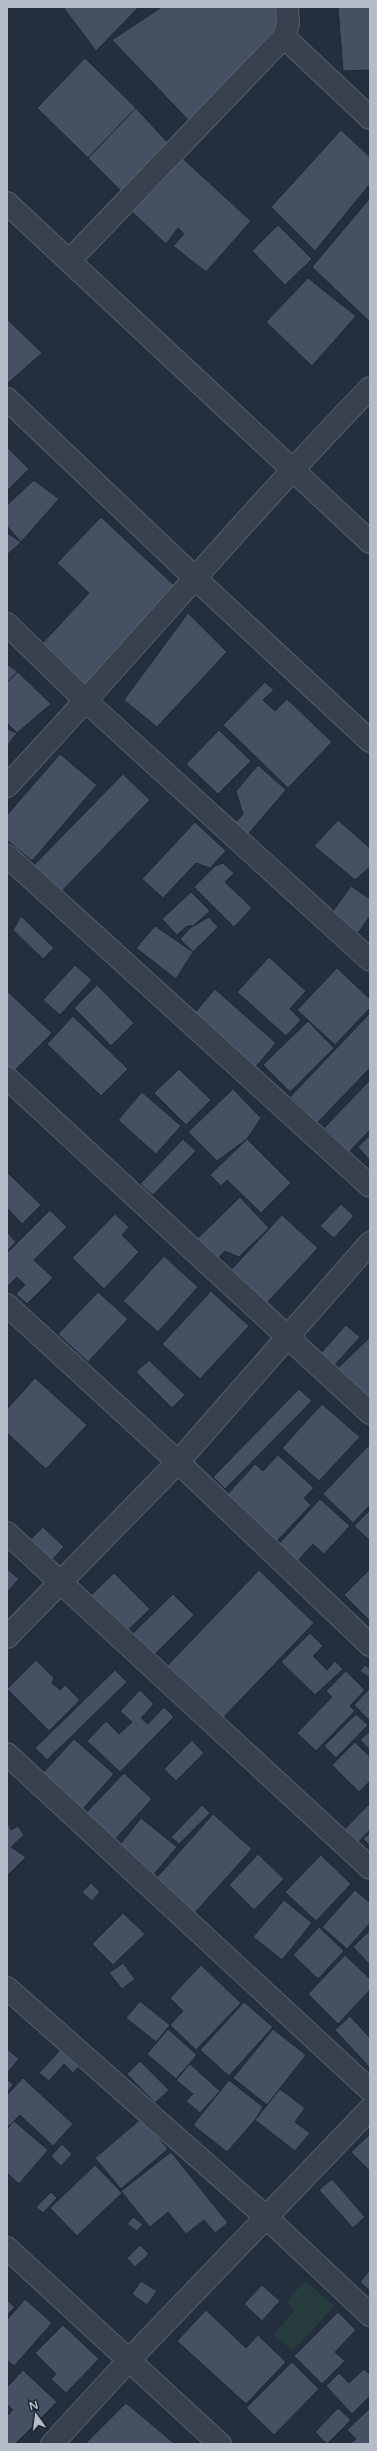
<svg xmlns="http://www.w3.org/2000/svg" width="377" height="2451" viewBox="0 0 377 2451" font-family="'Varela Round',sans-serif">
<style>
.green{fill:#263c3f}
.building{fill:#455162;stroke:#1f2835}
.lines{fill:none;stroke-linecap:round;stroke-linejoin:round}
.minor-casing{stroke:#565f6c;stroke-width:24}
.minor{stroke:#38414e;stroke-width:22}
</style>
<rect width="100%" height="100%" fill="#242f3e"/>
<!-- green -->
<path class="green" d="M305 2281 334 2306 293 2351 274 2334 295 2310 286 2302Z"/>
<!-- building -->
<g class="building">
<path d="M63 7H139L96 51Z"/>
<path d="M162 7H282L285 30 191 123 112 40Z"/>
<path d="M338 7H370V70L343 71Z"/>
<path d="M85 58 136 108 88 158 37 108Z"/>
<path d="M136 108 169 144 126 196 88 158Z"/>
<path d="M341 130 370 157V184L315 251 271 207Z"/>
<path d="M179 155 251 221 206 272 173 246 184 234 178 228 166 244 128 208Z"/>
<path d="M370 198V322L312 267Z"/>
<path d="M278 225 312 259 285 285 252 251Z"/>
<path d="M308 278 356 316 312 366 266 322Z"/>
<path d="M7 319 42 353 7 384Z"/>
<path d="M7 447 29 469 7 491Z"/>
<path d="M34 480 59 499 21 542 7 526V505Z"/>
<path d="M101 517 176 587 82 687 39 647 89 593 57 563Z"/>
<path d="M7 533 21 542 7 555Z"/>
<path d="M188 613 227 652 157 727 124 700Z"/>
<path d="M7 664 18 672 7 682Z"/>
<path d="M18 672 51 704 17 733 7 723V682Z"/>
<path d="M265 682 274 690 263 700 275 711 287 699 332 742 288 788 223 725Z"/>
<path d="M7 729 17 733 7 746Z"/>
<path d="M219 730 251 761 218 794 186 764Z"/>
<path d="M60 754 97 785 32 861 7 840V815Z"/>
<path d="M258 765 286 790 244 839 231 828 243 814 236 791Z"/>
<path d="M123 774 150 800 58 895 31 868Z"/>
<path d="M338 820 370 848V867L355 880 314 846Z"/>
<path d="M195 822 226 851 210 868 196 863 163 898 142 879Z"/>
<path d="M223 863 234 873 225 882 252 908 234 927 194 887 215 866Z"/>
<path d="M351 886 370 899V916L358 933 331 914Z"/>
<path d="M191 892 210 911 193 926H187L177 935 162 919Z"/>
<path d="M21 916 54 948 43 959 13 930Z"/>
<path d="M209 917 218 927 193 952 180 939 190 928Z"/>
<path d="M155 926 193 952 176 979 136 948Z"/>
<path d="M269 957 306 991 290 1009 301 1020 286 1036 237 992Z"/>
<path d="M75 965 92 980 60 1015 43 1000Z"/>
<path d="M337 968 370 999V1008L335 1045 297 1010Z"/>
<path d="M97 985 134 1023 111 1046 74 1008Z"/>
<path d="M215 989 276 1043 254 1069 193 1015Z"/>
<path d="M7 991 52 1033 9 1076 7 1074Z"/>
<path d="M370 1013V1068L317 1123 290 1097Z"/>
<path d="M73 1016 128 1069 101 1096 47 1044Z"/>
<path d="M308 1021 334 1048 290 1092 263 1065Z"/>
<path d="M179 1069 211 1100 186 1125 154 1093Z"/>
<path d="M370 1080V1130L349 1152 324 1128Z"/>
<path d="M233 1089 261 1118 247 1139 217 1161 188 1132Z"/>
<path d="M142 1092 181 1126 156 1154 118 1120Z"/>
<path d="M370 1135V1161L358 1147Z"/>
<path d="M183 1139 196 1151 153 1195 140 1184Z"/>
<path d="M247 1139 291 1183 261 1213 227 1180 221 1186 210 1175Z"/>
<path d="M7 1172 41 1205 22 1224 7 1208Z"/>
<path d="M240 1197 269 1228 239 1257 225 1251 215 1262 195 1241Z"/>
<path d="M341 1204 354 1216 334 1238 320 1226Z"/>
<path d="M50 1210 67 1227 34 1260 53 1278 27 1304 16 1294 25 1285 17 1277 7 1287V1253Z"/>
<path d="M115 1214 129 1227 122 1235 139 1252 104 1289 72 1258Z"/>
<path d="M282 1215 318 1248 264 1306 228 1273Z"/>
<path d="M7 1232 16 1242 7 1251Z"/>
<path d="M164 1256 198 1287 158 1332 123 1301Z"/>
<path d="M211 1291 249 1326 200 1379 162 1344Z"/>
<path d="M98 1292 128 1319 88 1362 58 1334Z"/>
<path d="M346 1325 360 1337 333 1367 319 1355Z"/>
<path d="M370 1337V1401L338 1368Z"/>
<path d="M149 1360 185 1395 172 1408 136 1372Z"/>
<path d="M35 1378 87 1425 46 1469 7 1433V1409Z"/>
<path d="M299 1389 312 1401 225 1489 213 1477Z"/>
<path d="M322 1404 360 1437 319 1481 282 1448Z"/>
<path d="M368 1446 370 1448V1505L353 1523 323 1494Z"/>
<path d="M278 1455 314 1488 304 1498 311 1505 276 1542 226 1496 255 1464 263 1471Z"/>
<path d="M320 1499 350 1526 324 1554 313 1544 296 1563 277 1546Z"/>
<path d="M370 1510V1541L354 1526Z"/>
<path d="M43 1527 64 1547 49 1563 28 1542Z"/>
<path d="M7 1569 19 1579 7 1592Z"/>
<path d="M259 1570 314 1623 221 1720 166 1667Z"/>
<path d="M369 1570 370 1571V1621L344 1595Z"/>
<path d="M114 1573 150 1609 123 1635 87 1599Z"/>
<path d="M173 1594 194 1615 150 1659 129 1637Z"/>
<path d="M310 1633 323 1646 313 1656 327 1670 335 1661 343 1669 315 1695 281 1662Z"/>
<path d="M36 1660 54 1678 52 1683 60 1690 65 1685 80 1700 49 1731 7 1689Z"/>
<path d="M365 1665 370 1669V1678L360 1671Z"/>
<path d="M115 1670 127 1682 47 1760 35 1748Z"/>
<path d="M346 1671 365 1690 350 1706 355 1711 316 1751 297 1733 332 1697 326 1691Z"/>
<path d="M370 1688V1719L369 1720 354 1705Z"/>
<path d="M140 1690 154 1704 141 1718 148 1724 164 1707 174 1717 120 1772 87 1741 106 1721 119 1734 132 1722 120 1711Z"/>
<path d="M356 1714 368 1725 336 1758 324 1746Z"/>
<path d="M370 1731V1750L360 1740Z"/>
<path d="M74 1739 114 1774 82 1810 42 1774Z"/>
<path d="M192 1740 204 1753 176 1781 164 1769Z"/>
<path d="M355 1742 370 1757V1781L359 1792 332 1765Z"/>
<path d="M124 1773 152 1799 110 1845 81 1818Z"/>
<path d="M202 1805 210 1813 179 1844 171 1837Z"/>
<path d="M368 1805 370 1807V1830L355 1846 341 1833Z"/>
<path d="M213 1814 252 1849 191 1917 152 1883Z"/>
<path d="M141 1818 177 1847 150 1879 115 1851Z"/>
<path d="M7 1821 11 1830 18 1826 24 1835 11 1847 26 1857 7 1876Z"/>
<path d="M370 1833V1846L363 1839Z"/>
<path d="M258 1854 284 1879 254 1910 229 1885Z"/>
<path d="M321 1855 351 1884 316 1921 285 1892Z"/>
<path d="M91 1883 100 1892 92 1901 82 1892Z"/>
<path d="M355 1890 370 1903V1923L347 1949 322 1927Z"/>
<path d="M284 1900 312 1923 282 1960 253 1937Z"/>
<path d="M123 1913 145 1934 113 1965 92 1944Z"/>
<path d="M319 1927 344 1951 318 1979 293 1955Z"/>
<path d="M370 1930V1965L353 1947Z"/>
<path d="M345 1955 370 1979V1990L338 2024 308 1994Z"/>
<path d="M123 1963 135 1979 122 1989 109 1973Z"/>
<path d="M201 1965 241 2003 196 2050 170 2025 183 2011 170 1998Z"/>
<path d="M140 2001 170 2025 156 2042 126 2018Z"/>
<path d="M244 2002 273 2027 229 2076 200 2050Z"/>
<path d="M350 2016 370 2038V2068L335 2030Z"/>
<path d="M168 2029 197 2055 176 2079 147 2054Z"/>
<path d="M273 2029 306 2055 267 2105 233 2078Z"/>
<path d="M63 2047 82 2063 73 2073 64 2064 49 2081 39 2073Z"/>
<path d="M7 2049 19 2059 7 2073Z"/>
<path d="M140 2061 169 2090 155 2103 127 2074Z"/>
<path d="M190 2064 220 2091 200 2113 186 2101 193 2094 176 2080Z"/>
<path d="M23 2078 73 2124 53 2146 20 2115 9 2126 7 2125V2095Z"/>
<path d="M8 2080 13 2085 7 2092V2081Z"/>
<path d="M229 2080 263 2107 255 2120 227 2152 193 2125Z"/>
<path d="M280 2089 305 2108 295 2122 310 2133 295 2151 255 2120Z"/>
<path d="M142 2118 168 2149 121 2189 95 2158Z"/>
<path d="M14 2121 48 2150 19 2184 7 2173V2129Z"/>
<path d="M370 2134V2171L351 2152Z"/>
<path d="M62 2144 72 2154 61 2166 51 2156Z"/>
<path d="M171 2152 228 2223 215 2233 204 2220 186 2234 168 2212 150 2227 121 2191Z"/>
<path d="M95 2165 122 2193 77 2236 50 2208Z"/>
<path d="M332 2179 365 2217 353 2228 319 2190Z"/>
<path d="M51 2192 57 2198 43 2213 36 2207Z"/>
<path d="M133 2217 143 2224 137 2231 127 2224Z"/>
<path d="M140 2245 149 2254 135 2267 127 2258Z"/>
<path d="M370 2270V2291L360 2282Z"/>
<path d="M141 2281 157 2291 147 2305 132 2294Z"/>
<path d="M262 2285 280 2301 262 2321 244 2304Z"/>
<path d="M25 2299 52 2323 14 2366 7 2360V2320Z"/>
<path d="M7 2300 15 2307 7 2315Z"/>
<path d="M206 2310 246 2348 258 2335 286 2362 246 2404 177 2341Z"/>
<path d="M338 2312 356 2330 335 2352 345 2361 322 2384 294 2356Z"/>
<path d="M63 2325 99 2359 66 2393 51 2379 56 2374 35 2353Z"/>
<path d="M292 2362 319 2389 274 2435 246 2408Z"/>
<path d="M364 2369 370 2375V2396L352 2414 326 2386 339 2373 349 2383Z"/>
<path d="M23 2370 57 2402 15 2444H7V2416L13 2410 7 2404V2387Z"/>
<path d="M126 2403 175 2444H85Z"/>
<path d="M338 2408 351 2420 327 2444 315 2432Z"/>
<path d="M370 2408V2444H350L356 2439 347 2430Z"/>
</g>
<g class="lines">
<!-- minor casing -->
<g class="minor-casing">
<g id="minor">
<path d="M284 37 370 118"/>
<path d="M7 203 370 542"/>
<path d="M70 260 284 37 288 24 287 7"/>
<path d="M7 399 196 579 370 741"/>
<path d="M7 624 86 701 370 960"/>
<path d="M7 786C130 655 245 517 370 388"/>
<path d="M7 856 370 1186"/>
<path d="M7 1078 370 1413"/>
<path d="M7 1305 178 1462 370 1645"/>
<path d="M7 1533 370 1868"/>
<path d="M7 1637 178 1462 370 1243"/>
<path d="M7 1754 370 2090"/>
<path d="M7 1988 266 2217 370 2315"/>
<path d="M7 2248 220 2444"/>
<path d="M52 2444 129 2360 370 2109"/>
</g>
</g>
<!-- minor -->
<use href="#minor" class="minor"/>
</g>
<!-- border -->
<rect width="377" height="2451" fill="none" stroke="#b4bcc9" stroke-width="16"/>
<!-- north arrow -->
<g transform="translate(36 2415) rotate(346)" stroke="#1d2633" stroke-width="3" paint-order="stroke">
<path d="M0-3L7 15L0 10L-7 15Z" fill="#b4bcc9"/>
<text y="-6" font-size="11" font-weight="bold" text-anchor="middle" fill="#b4bcc9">N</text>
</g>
</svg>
